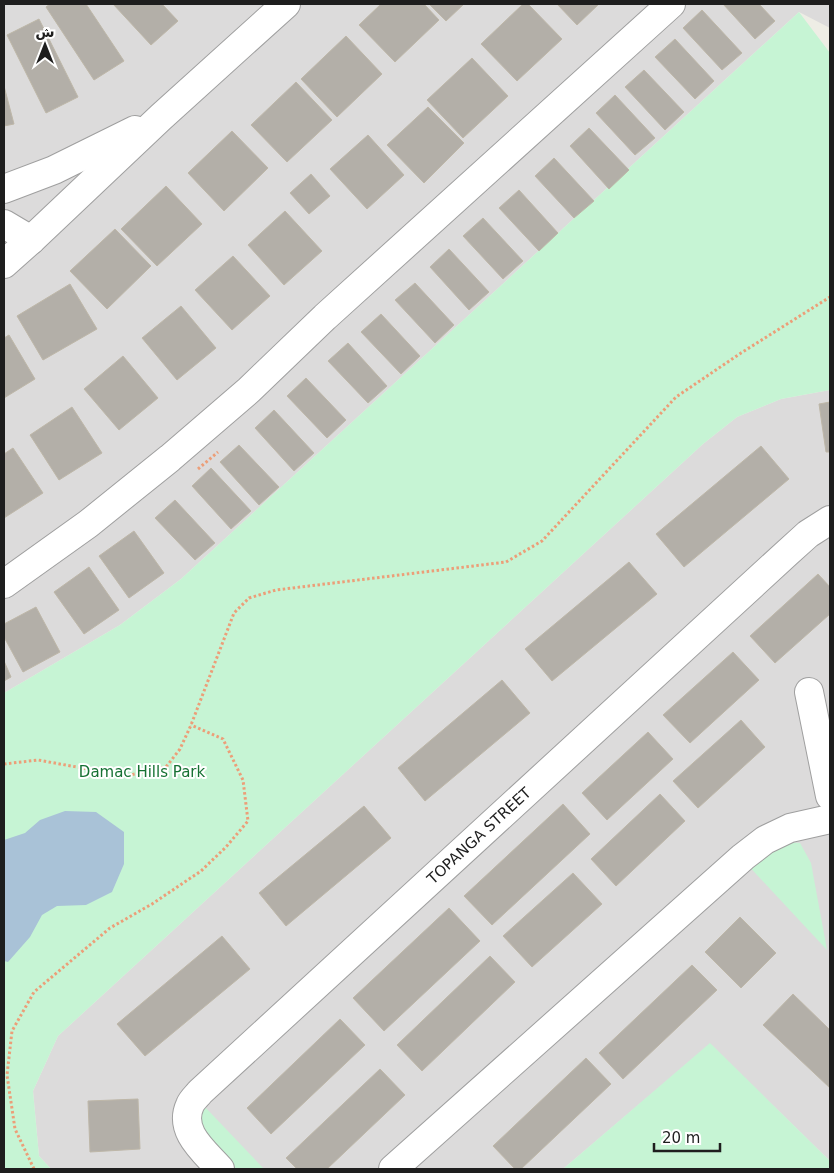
<svg xmlns="http://www.w3.org/2000/svg" width="834" height="1173" viewBox="0 0 834 1173" font-family="'DejaVu Sans','Noto Naskh Arabic',sans-serif">
<style>
.residential{fill:#dcdbdb}
.park{fill:#c6f4d4}
.water{fill:#a9c2d7}
.building{fill:#b3afa8;stroke:#beb7a8}
.lines{fill:none;stroke-linecap:round;stroke-linejoin:round}
.minor-casing{stroke:#9f9f9f;stroke-width:30}
.path{stroke:#ec9e78;stroke-width:3;stroke-dasharray:2.5 2.5;stroke-linecap:butt}
.minor{stroke:#fff;stroke-width:28}
.labels{text-anchor:middle;stroke-width:4;stroke-linejoin:round;paint-order:stroke}
.park-label{font-size:15px;fill:#167133;stroke:#fff}
.street-label{font-size:15px;fill:#1e1e1e;stroke:#fff}
</style>
<rect width="100%" height="100%" fill="#eeede5"/>
<!-- residential -->
<g class="residential">
<path d="M4 4H830V28L799 12 181 579 120 625 4 693Z"/>
<path d="M830 390V1161L710 1044 563 1169H51L39 1156 33 1091 58 1036 703 444 737 417 781 399Z"/>
</g>
<!-- park -->
<g class="park">
<path d="M799 12 830 53V390L781 399 737 417 703 444 58 1036 33 1091 39 1156 51 1169H4V693L120 625 181 579Z"/>
<path d="M774 841 800 843 811 863 827 950 744 861Z"/>
<path d="M710 1043 830 1161V1169H563Z"/>
<path d="M204 1106 264 1169H223L183 1126Z"/>
</g>
<!-- water -->
<path class="water" d="M65 811 96 812 124 832V864L112 892 86 905 57 906 42 915 30 937 8 962 4 961V840L25 833 40 820Z"/>
<!-- building -->
<g class="building">
<path d="M50 4H86L124 61 94 80 46 7Z"/>
<path d="M113 4H162L178 21 151 45Z"/>
<path d="M381 4H424L439 20 395 62 359 25Z"/>
<path d="M429 4H464L446 21Z"/>
<path d="M523 4H528L562 39 517 81 481 44Z"/>
<path d="M557 4H599L577 25Z"/>
<path d="M723 4H759L775 21 755 39Z"/>
<path d="M702 10 742 53 722 70 683 28Z"/>
<path d="M39 19 78 97 46 113 7 35Z"/>
<path d="M346 36 382 74 337 117 301 79Z"/>
<path d="M675 39 714 81 695 99 655 57Z"/>
<path d="M472 58 508 96 463 138 427 100Z"/>
<path d="M644 70 684 112 665 130 625 87Z"/>
<path d="M296 82 332 120 287 162 251 125Z"/>
<path d="M4 86 14 124 4 126Z"/>
<path d="M615 95 655 138 635 155 596 113Z"/>
<path d="M428 107 464 143 424 183 387 145Z"/>
<path d="M589 128 629 170 609 189 570 146Z"/>
<path d="M232 131 268 168 224 211 188 173Z"/>
<path d="M368 135 404 175 367 209 330 169Z"/>
<path d="M554 158 594 201 574 218 535 176Z"/>
<path d="M311 174 330 196 309 214 290 193Z"/>
<path d="M166 186 202 224 157 266 121 229Z"/>
<path d="M519 190 558 233 539 251 499 208Z"/>
<path d="M285 211 322 251 284 285 248 245Z"/>
<path d="M483 218 523 261 503 279 463 236Z"/>
<path d="M115 229 151 266 107 309 70 271Z"/>
<path d="M449 249 489 292 469 310 430 267Z"/>
<path d="M233 256 270 296 232 330 195 290Z"/>
<path d="M415 283 454 325 435 343 395 300Z"/>
<path d="M70 284 97 329 43 360 17 316Z"/>
<path d="M181 306 216 348 177 380 142 338Z"/>
<path d="M381 314 420 356 401 374 361 332Z"/>
<path d="M9 335 35 379 4 398V338Z"/>
<path d="M348 343 387 386 368 403 328 361Z"/>
<path d="M123 356 158 398 119 430 84 389Z"/>
<path d="M306 378 346 420 327 438 287 396Z"/>
<path d="M830 402V452H826L819 404Z"/>
<path d="M72 407 102 453 59 480 30 435Z"/>
<path d="M274 410 314 453 294 471 255 428Z"/>
<path d="M239 445 279 487 259 505 220 462Z"/>
<path d="M761 446 789 479 684 567 656 534Z"/>
<path d="M13 448 43 493 4 518V454Z"/>
<path d="M211 468 251 511 231 529 192 486Z"/>
<path d="M175 500 215 543 195 560 155 518Z"/>
<path d="M134 531 164 573 129 598 99 556Z"/>
<path d="M629 562 657 594 552 681 525 649Z"/>
<path d="M89 567 119 610 84 634 54 592Z"/>
<path d="M818 574 830 587V614L775 663 750 636Z"/>
<path d="M36 607 60 652 23 672 4 637V624Z"/>
<path d="M733 652 759 680 690 743 663 715Z"/>
<path d="M4 661 11 677 4 681Z"/>
<path d="M502 680 530 713 425 801 398 768Z"/>
<path d="M741 720 765 747 698 808 673 781Z"/>
<path d="M648 732 673 759 607 820 582 793Z"/>
<path d="M660 794 685 821 616 886 591 859Z"/>
<path d="M563 804 590 834 492 925 464 896Z"/>
<path d="M364 806 391 838 286 926 259 893Z"/>
<path d="M573 873 602 904 532 967 503 936Z"/>
<path d="M449 908 480 941 384 1031 353 998Z"/>
<path d="M740 917 776 953 741 988 705 952Z"/>
<path d="M222 936 250 969 145 1056 117 1024Z"/>
<path d="M490 956 515 982 422 1071 397 1045Z"/>
<path d="M692 965 717 990 623 1079 599 1053Z"/>
<path d="M793 994 830 1030V1088L763 1025Z"/>
<path d="M340 1019 365 1045 271 1134 247 1108Z"/>
<path d="M586 1058 611 1084 521 1169H515L493 1146Z"/>
<path d="M380 1069 405 1095 327 1169H297L286 1158Z"/>
<path d="M138 1099 140 1149 90 1152 88 1101Z"/>
</g>
<g class="lines">
<!-- minor casing -->
<g class="minor-casing">
<g id="minor">
<path d="M4 189 54 170 135 130"/>
<path d="M4 224 31 240"/>
<path d="M4 264 31 240 161 117 286 4"/>
<path d="M4 584 88 524 170 458 249 390 325 317 671 4"/>
<path d="M809 692 830 796"/>
<path id="s1" d="M220 1169C204 1151 178 1131 190 1105 192 1100 197 1096 200 1092L787 553 808 534 830 520"/>
<path d="M393 1169 743 857 765 840 790 828 830 819"/>
</g>
</g>
<!-- path -->
<g class="path">
<path d="M198 469 218 452"/>
<path d="M4 764 38 760 126 776 166 767 180 749 191 725 234 613 249 598 276 590 506 562 542 541 676 397 741 353 830 297"/>
<path d="M34 1169 15 1129 7 1075 12 1031 34 992 110 928 152 904 201 871 226 847 248 821 243 780 223 739 191 725"/>
</g>
<!-- minor -->
<use href="#minor" class="minor"/>
</g>
<g class="labels">
<!-- park labels -->
<g class="park-label">
<text x="142" y="777">Damac Hills Park</text>
</g>
<!-- street labels -->
<g class="street-label">
<text dy="5" stroke="none"><textPath href="#s1" startOffset="471">TOPANGA STREET</textPath></text>
</g>
</g>
<!-- border -->
<rect width="834" height="1173" fill="none" stroke="#1e1e1e" stroke-width="10"/>
<!-- north arrow -->
<g transform="translate(45 45)" stroke="#ffffff" stroke-width="4" paint-order="stroke">
<path d="M0-4L9 19L0 12L-9 19Z" fill="#1e1e1e"/>
<text y="-8" font-size="14" font-weight="bold" text-anchor="middle" fill="#1e1e1e">ش</text>
</g>
<!-- scale -->
<path d="M654 1143v8h66v-8" fill="none" stroke="#1e1e1e" stroke-width="2.5"/>
<text x="662" y="1143" font-size="15" fill="#1e1e1e" stroke="#ffffff" stroke-width="4" paint-order="stroke">20 m</text>
</svg>
